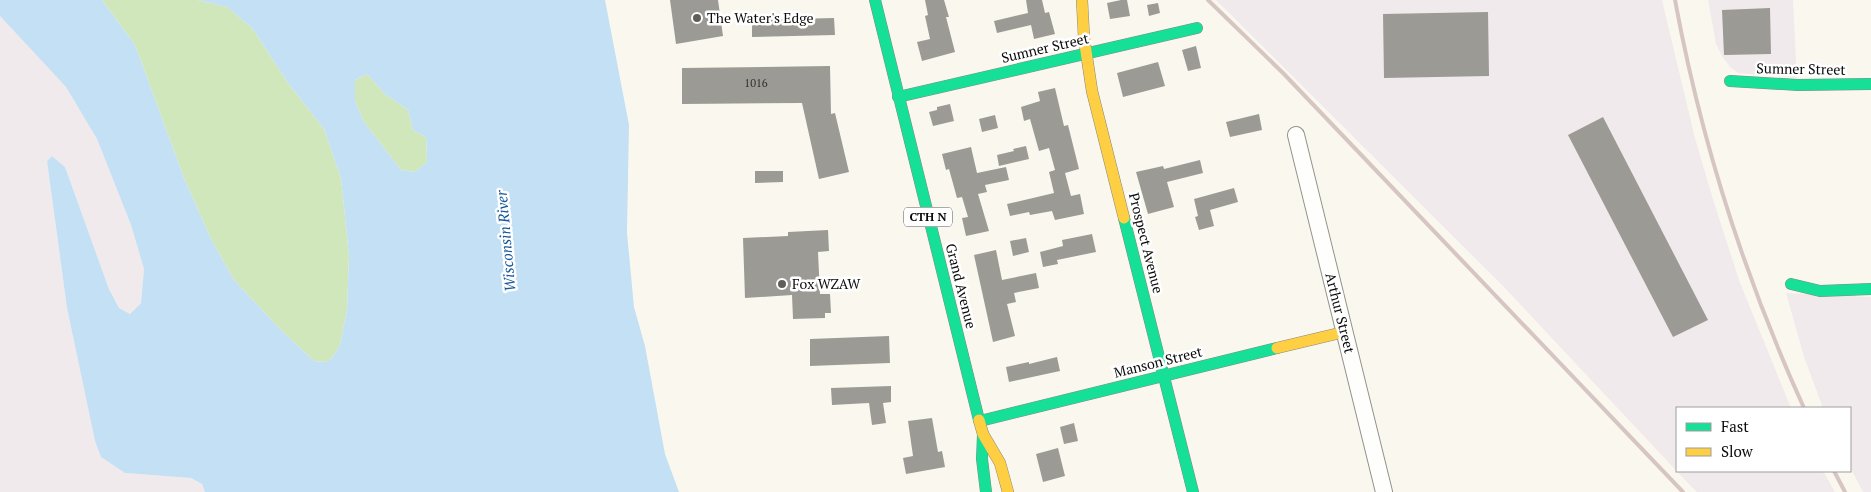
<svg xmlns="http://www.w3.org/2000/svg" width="1871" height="492" viewBox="0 0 1871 492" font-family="'PT Serif',serif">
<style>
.industrial{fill:#f1eaec}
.forest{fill:#cfe7bb}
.water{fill:#c4e0f4;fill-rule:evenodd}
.building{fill:#9c9a94}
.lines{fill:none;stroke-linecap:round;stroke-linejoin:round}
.street-casing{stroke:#93928d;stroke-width:18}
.fast-casing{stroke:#898884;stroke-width:12}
.slow-casing{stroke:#898884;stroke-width:12}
.street{stroke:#fefefc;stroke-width:16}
.fast{stroke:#16e098;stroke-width:11}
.slow{stroke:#ffcf43;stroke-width:11}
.rail{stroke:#d6c5c3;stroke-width:4}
.poi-dot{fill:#5f5e5a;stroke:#fff;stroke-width:2}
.labels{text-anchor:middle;stroke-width:5;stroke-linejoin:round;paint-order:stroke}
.number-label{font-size:11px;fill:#2f2f2d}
.shield{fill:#fff;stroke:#545454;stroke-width:1}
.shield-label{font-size:12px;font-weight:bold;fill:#0b0b0b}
.poi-label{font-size:14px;fill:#0b0b0b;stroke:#fff;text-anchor:start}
.street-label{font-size:14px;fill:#0b0b0b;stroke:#fff}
.water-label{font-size:15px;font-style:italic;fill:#15569c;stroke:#fff}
</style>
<rect width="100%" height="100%" fill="#faf8ee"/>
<!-- industrial -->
<g class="industrial">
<path d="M1216 0H1662L1695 138 1712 196 1739 280 1791 408H1677V471H1823L1835 492H1697L1685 480 1503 286Z"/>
<path d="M1708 0H1793L1797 78 1738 73 1730 67 1722 56 1716 44Z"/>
<path d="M0 16 66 87 97 139 131 225 144 269 141 303 130 314 119 308 109 289 65 167 52 156 47 161 67 308 95 441 101 457 125 473 191 478 202 484 205 492H0Z"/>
<path d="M1786 293 1871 297V492H1863L1850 467V408H1823L1804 357Z"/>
</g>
<!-- forest -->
<g class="forest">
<path d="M102 0H198L227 7 252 28 288 83 324 129 341 178 349 256 347 310 340 345 332 358 327 362 314 361 282 331 234 280 211 239 184 178 135 45Z"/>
<path d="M367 74 385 94 408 110 413 130 426 137 427 162 415 172 401 170 364 122 355 101V80Z"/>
</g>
<!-- water -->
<path class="water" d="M0 0H102L135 45 184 178 211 239 234 280 282 331 314 361 327 362 332 358 340 345 347 310 349 256 341 178 324 129 288 83 252 28 227 7 198 0H605L629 125 627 233 634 307 645 346 665 454 679 492H205L202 484 191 478 125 473 101 457 95 441 67 308 47 161 52 156 65 167 109 289 119 308 130 314 141 303 144 269 131 225 97 139 66 87 0 16ZM367 74 385 94 408 110 413 130 426 137 427 162 415 172 401 170 364 122 355 101V80Z"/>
<!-- building -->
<g class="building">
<path d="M670 0H718L723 36 676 44Z"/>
<path d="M925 0H944L949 17H946L955 52 922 61 917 42 930 39 925 16 928 15Z"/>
<path d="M1026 0H1042L1045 13 1049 12 1055 34 1034 39 1031 25 997 33 994 21 1028 13Z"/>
<path d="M1121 0H1127L1130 16 1110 19 1107 3Z"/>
<path d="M1158 3 1160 13 1149 16 1147 5Z"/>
<path d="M1770 8 1771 54 1724 55 1722 10Z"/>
<path d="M1488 12 1489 76 1384 78 1383 14Z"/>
<path d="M834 18 835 35 752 37V20Z"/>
<path d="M1196 46 1201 68 1188 71 1182 50Z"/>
<path d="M1158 62 1165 86 1123 97 1117 73Z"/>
<path d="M830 66 831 114 835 113 849 172 819 179 802 103 682 104V68Z"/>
<path d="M1055 88 1064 126 1068 125 1079 169 1065 173 1071 196 1080 194 1084 214 1055 220 1052 211 1030 215 1029 212 1010 216 1007 204 1054 193 1049 172 1055 170 1049 148 1039 151 1030 119 1024 121 1021 107 1040 101 1038 92Z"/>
<path d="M950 104 954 121 933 126 929 112 937 110V107Z"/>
<path d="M1259 114 1262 130 1230 137 1226 122Z"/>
<path d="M995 115 998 128 982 132 979 119Z"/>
<path d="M1603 117 1708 320 1673 337 1568 135Z"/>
<path d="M1026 146 1029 159 999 166 997 155 1014 151 1013 149Z"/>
<path d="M971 147 977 173 1006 167 1009 180 985 185 987 192 978 194 989 231 966 236 962 218 968 217 962 197 957 198 949 169 946 170 942 154Z"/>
<path d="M1200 160 1203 173 1167 182 1174 207 1148 214 1136 172 1163 166 1164 169Z"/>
<path d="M755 171H783V182L755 183Z"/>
<path d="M1234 188 1238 202 1210 210 1214 226 1199 230 1195 217 1198 216 1194 199Z"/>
<path d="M828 230 829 251 818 252 820 294H830L831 313H825V318L793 319 792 295 745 298 743 238 788 236V232Z"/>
<path d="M1092 234 1096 252 1057 260 1058 264 1043 267 1040 252 1063 246 1062 240Z"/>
<path d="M1026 238 1029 252 1013 256 1010 241Z"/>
<path d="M996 250 1002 280 1036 273 1039 288 1014 293 1016 302 1007 304 1015 336 993 342 974 255Z"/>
<path d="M889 336 890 363 810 366V339Z"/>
<path d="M1057 357 1060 371 1009 382 1006 367 1029 362V364Z"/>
<path d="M891 386V402L883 403 886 423 872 425 869 403 832 405 831 388Z"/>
<path d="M932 418 938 452 942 451 945 467 906 474 903 458 913 456 908 421Z"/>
<path d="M1074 423 1078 441 1064 444 1060 427Z"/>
<path d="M1058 448 1065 476 1043 482 1036 454Z"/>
</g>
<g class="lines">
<!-- street casing -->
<g class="street-casing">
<path id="street" d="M1296 135 1384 492"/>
</g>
<!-- fast casing -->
<g class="fast-casing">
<g id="fast">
<path d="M875 0 979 420"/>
<path d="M1730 81 1798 85 1871 84"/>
<path d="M898 97 1197 28"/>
<path d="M1124 218 1193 492"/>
<path d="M1791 284 1820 291 1871 289"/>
<path d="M980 421 1277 348"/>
<path d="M983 434 982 459 986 492"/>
</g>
</g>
<!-- slow casing -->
<g class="slow-casing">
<g id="slow">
<path d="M1082 0 1084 38 1092 91 1124 218"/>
<path d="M1277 348 1344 332"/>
<path d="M979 420 983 434 1000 463 1008 492"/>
</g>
</g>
<!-- street -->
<use href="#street" class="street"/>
<!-- fast -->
<use href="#fast" class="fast"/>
<!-- slow -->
<use href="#slow" class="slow"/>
<!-- rail -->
<g class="rail">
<path d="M1208 0 1283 73 1683 492"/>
<path d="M1675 0C1701 141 1745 278 1804 408"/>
<path d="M1834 471 1845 492"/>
</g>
</g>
<!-- markers -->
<g class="poi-dot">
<circle cx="697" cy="18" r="5"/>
<circle cx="782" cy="284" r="5"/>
</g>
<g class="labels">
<!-- number labels -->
<g class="number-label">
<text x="756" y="87">1016</text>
</g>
<!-- shield labels -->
<rect class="shield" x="904" y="207.5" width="48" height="19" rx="4"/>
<g class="shield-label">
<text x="928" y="221">CTH N</text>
</g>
<!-- poi labels -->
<g class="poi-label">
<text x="707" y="23">The Water's Edge</text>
<text x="792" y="289">Fox WZAW</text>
</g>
<!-- street labels -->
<g class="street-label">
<text transform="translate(1045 48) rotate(-13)" y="5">Sumner Street</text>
<text transform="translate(1801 69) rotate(1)" y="5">Sumner Street</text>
<text transform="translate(1146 243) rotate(76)" y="5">Prospect Avenue</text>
<text transform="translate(961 286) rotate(76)" y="5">Grand Avenue</text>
<text transform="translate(1340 313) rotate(76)" y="5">Arthur Street</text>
<text transform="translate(1158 362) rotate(-14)" y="5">Manson Street</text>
</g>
<!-- water labels -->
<g class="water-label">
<text transform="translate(506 241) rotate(-95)" y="5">Wisconsin River</text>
</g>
</g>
<!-- legend -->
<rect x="1676" y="407" width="175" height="65" fill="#ffffff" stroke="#9d9d9d"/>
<rect x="1686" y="423" width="25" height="8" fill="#16e098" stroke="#9d9d9d"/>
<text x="1721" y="432" font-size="15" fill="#0b0b0b">Fast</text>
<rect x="1686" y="448" width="25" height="8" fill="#ffcf43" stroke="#9d9d9d"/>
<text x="1721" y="457" font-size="15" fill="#0b0b0b">Slow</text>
</svg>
